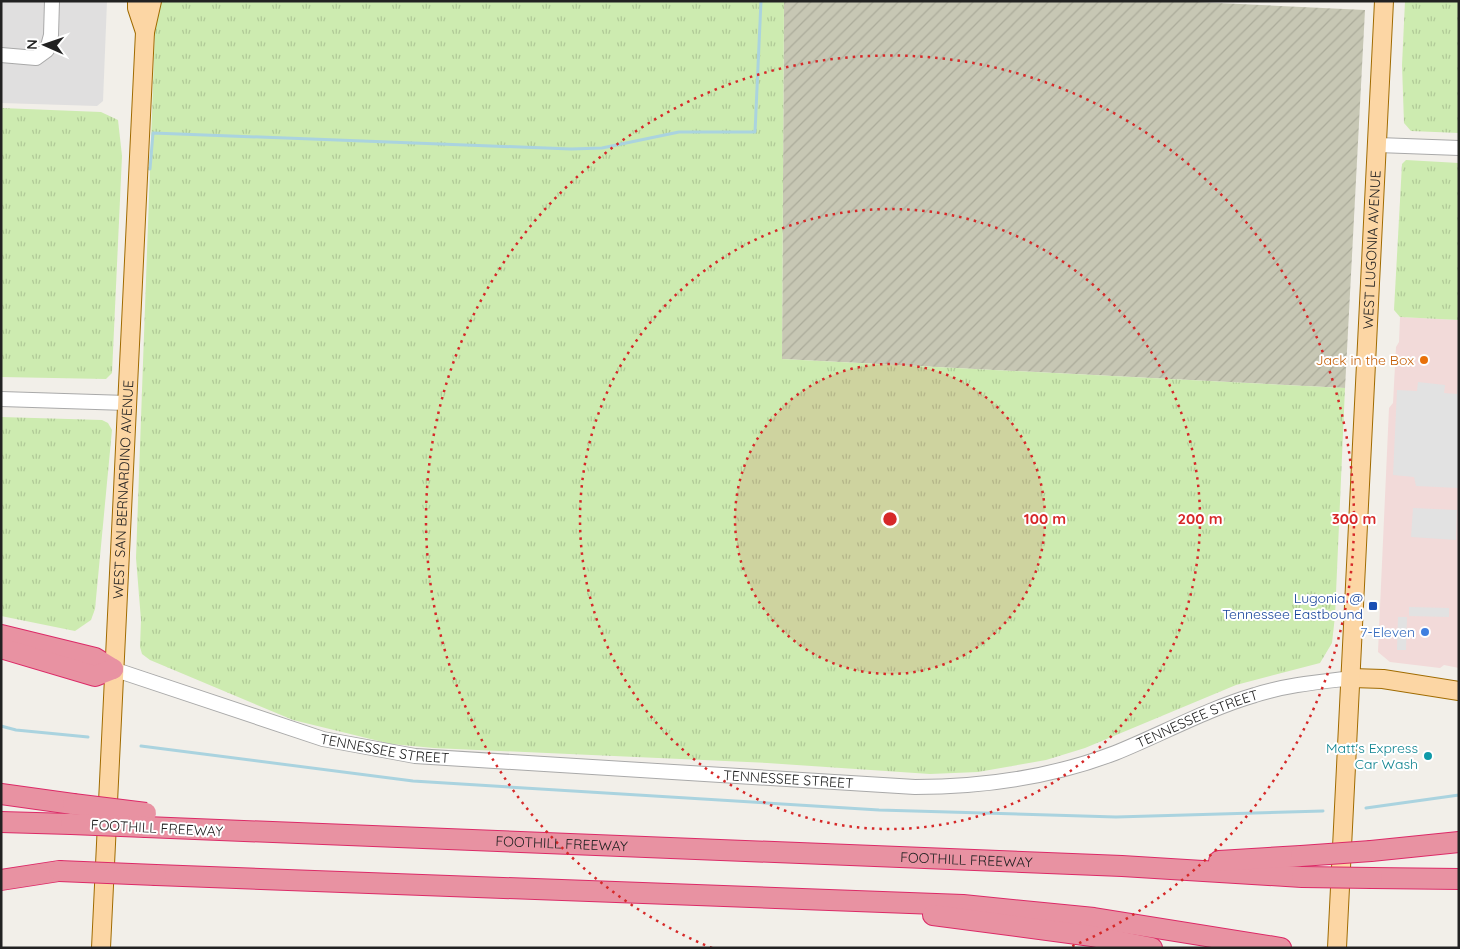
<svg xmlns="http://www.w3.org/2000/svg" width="1460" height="949" viewBox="0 0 1460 949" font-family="Quicksand,sans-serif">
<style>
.residential{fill:#e0dfdf}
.commercial{fill:#f2dad9}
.construction{fill:url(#construction-furrows)}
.grass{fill:url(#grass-tufts)}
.parking{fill:#e2e2e2}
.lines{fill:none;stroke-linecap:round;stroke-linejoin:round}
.stream{stroke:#aad3df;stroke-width:3}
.minor-casing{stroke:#a9a9a9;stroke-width:16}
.major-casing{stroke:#a06b00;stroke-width:20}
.highway-casing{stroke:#dc2a67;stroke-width:22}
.minor{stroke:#fff;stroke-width:14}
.major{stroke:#fcd6a4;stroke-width:18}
.highway{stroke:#e892a2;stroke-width:20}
.highway-bridge-casing{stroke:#dc2a67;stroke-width:22;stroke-linecap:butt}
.highway-bridge{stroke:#e892a2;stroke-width:20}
.ring{fill:none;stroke:#d62828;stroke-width:2.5;stroke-dasharray:2.5 5}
.food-dot{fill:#e8710a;stroke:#fff;stroke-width:2}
.transit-dot{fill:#1a4fb4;stroke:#fff;stroke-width:2}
.shop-dot{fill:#3f7fe0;stroke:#fff;stroke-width:2}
.culture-dot{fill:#0f9aa8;stroke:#fff;stroke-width:2}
.labels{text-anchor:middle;stroke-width:4;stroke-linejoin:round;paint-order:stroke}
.street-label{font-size:14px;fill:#222;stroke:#fff}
.food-label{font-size:14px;fill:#c56008;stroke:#fff;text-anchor:end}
.transit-label{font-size:14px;fill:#164399;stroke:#fff;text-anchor:end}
.shop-label{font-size:14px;fill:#366cbe;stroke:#fff;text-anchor:end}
.culture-label{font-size:14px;fill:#0d838f;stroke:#fff;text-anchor:end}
.centre{fill:#d62828;stroke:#fff;stroke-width:2.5}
.ring-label{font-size:15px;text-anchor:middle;font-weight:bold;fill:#d62828;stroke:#fff;stroke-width:4;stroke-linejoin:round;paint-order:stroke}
</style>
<defs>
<pattern id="construction-furrows" width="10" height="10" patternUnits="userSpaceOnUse" patternTransform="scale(1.25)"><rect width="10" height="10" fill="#c7c7b4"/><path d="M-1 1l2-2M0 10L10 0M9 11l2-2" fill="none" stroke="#abab9a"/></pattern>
<pattern id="grass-tufts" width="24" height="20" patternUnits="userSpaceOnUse" patternTransform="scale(1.25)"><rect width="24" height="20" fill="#cdebb0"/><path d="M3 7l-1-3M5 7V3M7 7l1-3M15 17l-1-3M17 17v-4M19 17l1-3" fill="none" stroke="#b0c997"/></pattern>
</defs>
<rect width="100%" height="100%" fill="#f2efe9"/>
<!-- residential -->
<path class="residential" d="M1 1H107L103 101 97 106 1 103Z"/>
<!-- commercial -->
<path class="commercial" d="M1400 317 1459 320V668L1444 665 1440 668 1390 662 1378 652 1389 408 1393 403 1396 347 1399 342Z"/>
<!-- construction -->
<path class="construction" d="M784 1H1175L1365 10 1345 388 782 359Z"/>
<!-- grass -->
<g class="grass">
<path d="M156 1H784L782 359 1345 388 1335 616 1332 643 1320 663 1236 685 1085 748 1046 760 978 772 930 774 767 763 434 748 391 744 293 720 150 660 142 654 140 647 141 620 136 558Z"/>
<path d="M1405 1H1459V133L1411 131 1404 123 1402 65Z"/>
<path d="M1 108 101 112 118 120 122 156 112 373 106 379 1 377Z"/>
<path d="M1406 160 1459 163V320L1400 317 1394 310 1402 164Z"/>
<path d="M1 417 102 420 108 423 112 430 95 609 91 620 75 631 1 616Z"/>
</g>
<!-- parking -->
<g class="parking">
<path d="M1459 372V488L1416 486 1414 477 1393 475 1397 390 1417 391 1418 382 1445 385 1444 393 1457 394Z"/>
<path d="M1413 508 1457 510 1456 540 1411 537Z"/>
<path d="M1409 607 1449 608V617L1409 616Z"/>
<path d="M1398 617H1407L1406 650H1397Z"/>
</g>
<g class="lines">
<!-- stream -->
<g class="stream">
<path d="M146 168 150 169 153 133 571 149 602 148 679 132H755L761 1"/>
<path d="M1 726 16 730 88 737"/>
<path d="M141 746 413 781 879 810 1116 817 1323 811"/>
<path d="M1366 808 1459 795"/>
</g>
<!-- minor casing -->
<g class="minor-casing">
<g id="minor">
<path d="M1 55 36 58 47 50 51 35 52 1"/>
<path d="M1378 145 1459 148"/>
<path d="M1 399 127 403"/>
<path id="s1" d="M113 669 323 739 415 756 915 787C982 787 1052 777 1115 753 1162 734 1207 709 1255 695 1286 685 1319 682 1352 678"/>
</g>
</g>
<!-- major casing -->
<g class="major-casing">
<g id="major">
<path d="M137 1V8L145 32"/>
<path d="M1352 678 1383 679 1459 691"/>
<path id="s2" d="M101 948 145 32 152 1"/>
<path id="s3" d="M1337 948 1384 1"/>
</g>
</g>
<!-- highway casing -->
<g class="highway-casing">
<g id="highway">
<path d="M1 635 95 658 113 669"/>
<path d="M1 648 95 676 113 669"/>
<path d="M1 794 73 804"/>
<path d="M1 822 71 824"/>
<path id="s4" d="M146 827 1122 866 1302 877"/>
<path d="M1371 851 1459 842"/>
<path d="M1219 861 1301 856"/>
<path d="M156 875 963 905 1094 918 1281 948"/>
<path d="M1372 878 1459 879"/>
<path d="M1 880 59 871"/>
<path d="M933 915 1092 936 1152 948"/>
</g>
</g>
<!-- minor -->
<use href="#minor" class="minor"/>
<!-- major -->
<use href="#major" class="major"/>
<!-- highway -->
<use href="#highway" class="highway"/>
<!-- highway-bridge casing -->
<g class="highway-bridge-casing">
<g id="highway-bridge">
<path d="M73 804 146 813"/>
<path d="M71 824 146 827"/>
<path d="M1301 856 1371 851"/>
<path d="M59 871 156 875"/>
<path d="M1302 877 1372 878"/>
</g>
</g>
<!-- highway-bridge -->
<use href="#highway-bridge" class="highway-bridge"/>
</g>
<!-- distance rings -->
<circle cx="890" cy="519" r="155" fill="#d62828" fill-opacity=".12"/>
<g class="ring">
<circle cx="890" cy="519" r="155"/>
<circle cx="890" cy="519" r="310"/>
<path d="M712 948A464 464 0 1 1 1068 948"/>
</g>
<!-- markers -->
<circle class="food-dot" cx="1424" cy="360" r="5"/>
<rect class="transit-dot" x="1368" y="601" width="10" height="10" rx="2.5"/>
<circle class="shop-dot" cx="1425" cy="632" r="5"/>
<circle class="culture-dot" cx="1428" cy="756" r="5"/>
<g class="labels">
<!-- street labels -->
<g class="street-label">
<text dy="5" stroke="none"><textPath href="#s3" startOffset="699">WEST LUGONIA AVENUE</textPath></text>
<text dy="5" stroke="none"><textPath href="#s2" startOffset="459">WEST SAN BERNARDINO AVENUE</textPath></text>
<text dy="5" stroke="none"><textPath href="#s1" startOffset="1109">TENNESSEE STREET</textPath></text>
<text dy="5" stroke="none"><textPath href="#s1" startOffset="284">TENNESSEE STREET</textPath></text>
<text dy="5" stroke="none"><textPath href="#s1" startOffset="689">TENNESSEE STREET</textPath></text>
<text transform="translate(157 828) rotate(3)" y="5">FOOTHILL FREEWAY</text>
<text dy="5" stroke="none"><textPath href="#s4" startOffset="416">FOOTHILL FREEWAY</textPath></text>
<text dy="5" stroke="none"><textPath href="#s4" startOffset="821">FOOTHILL FREEWAY</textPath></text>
</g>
<!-- food labels -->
<g class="food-label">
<text x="1414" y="365">Jack in the Box</text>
</g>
<!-- transit labels -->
<g class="transit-label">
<text x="1363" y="603">Lugonia @<tspan x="1363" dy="16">Tennessee Eastbound</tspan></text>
</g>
<!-- shop labels -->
<g class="shop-label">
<text x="1415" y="637">7-Eleven</text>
</g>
<!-- culture labels -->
<g class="culture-label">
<text x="1418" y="753">Matt's Express<tspan x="1418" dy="16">Car Wash</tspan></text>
</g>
</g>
<circle cx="890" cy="519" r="8" class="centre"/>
<g class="ring-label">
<text x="1045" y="524">100 m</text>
<text x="1200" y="524">200 m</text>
<text x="1354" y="524">300 m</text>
</g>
<!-- border -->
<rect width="1460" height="949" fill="none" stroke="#222222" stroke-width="5"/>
<!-- north arrow -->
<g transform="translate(45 45) rotate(272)" stroke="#ffffff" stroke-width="4" paint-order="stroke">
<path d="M0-4L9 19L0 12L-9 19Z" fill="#222222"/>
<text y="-8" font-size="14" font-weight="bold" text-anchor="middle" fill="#222222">N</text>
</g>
</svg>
